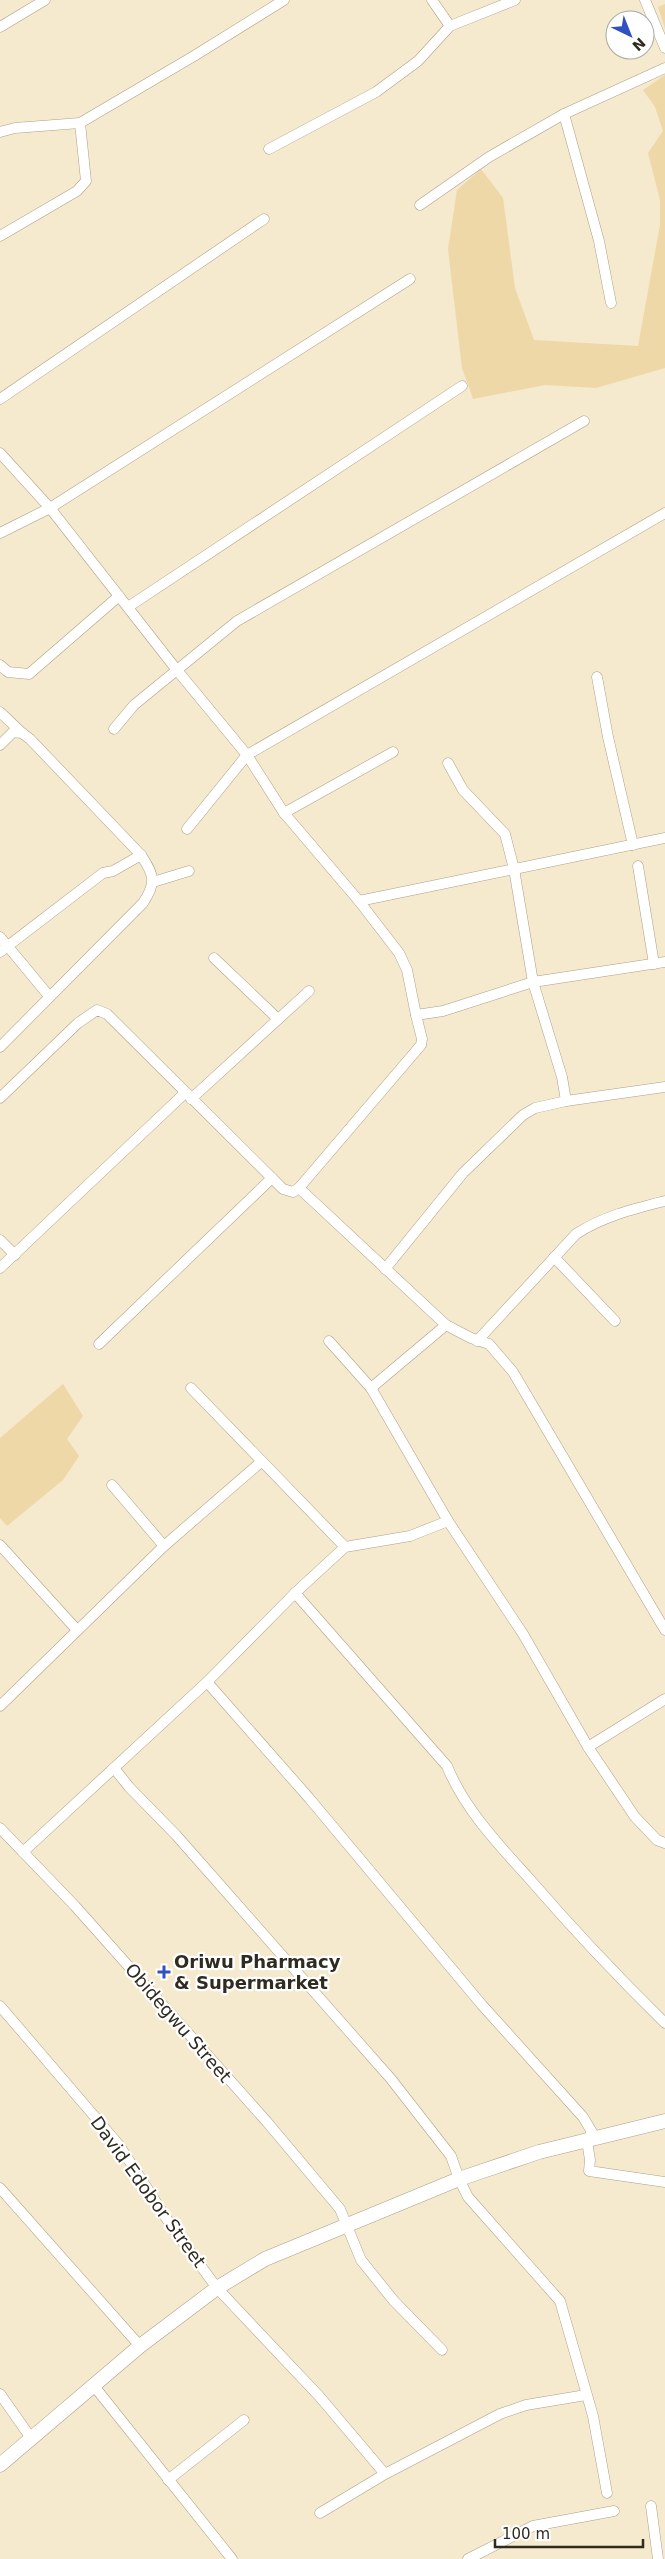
<svg xmlns="http://www.w3.org/2000/svg" width="665" height="2559" viewBox="0 0 665 2559" font-family="'DejaVu Sans',sans-serif">
<style>
.green{fill:#efd8a7}
.lines{fill:none;stroke-linecap:round;stroke-linejoin:round}
.street-casing{stroke:#aca087;stroke-width:11}
.secondary-casing{stroke:#aca087;stroke-width:15}
.street{stroke:#fff;stroke-width:10}
.secondary{stroke:#fff;stroke-width:14}
.poi-dot{fill:#2f51c1;stroke:#fff;stroke-width:2}
.labels{text-anchor:middle;stroke-width:4.5;stroke-linejoin:round;paint-order:stroke}
.poi-label{font-size:18px;font-weight:bold;fill:#302b21;stroke:#fff;text-anchor:start}
.street-label{font-size:18px;fill:#302b21;stroke:#fff}
</style>
<rect width="100%" height="100%" fill="#f5e9ce"/>
<!-- green -->
<g class="green">
<path d="M665 4V29L658 7Z"/>
<path d="M665 75V368L596 388 545 385 473 399 462 368 448 249 457 190 481 169 503 198 515 288 534 340 638 346 660 225V200L648 153 663 131 655 107 643 90Z"/>
<path d="M63 1384 83 1416 67 1439 79 1456 63 1480 7 1526 0 1518V1438Z"/>
</g>
<g class="lines">
<!-- street casing -->
<g class="street-casing">
<g id="street">
<path d="M432 0 450 26"/>
<path d="M645 0 665 48"/>
<path d="M0 27 45 0"/>
<path d="M0 132 15 128 80 123 194 56 284 0"/>
<path d="M269 149 376 92 418 61 450 26 515 0"/>
<path d="M420 205 489 157 564 114"/>
<path d="M0 236 77 191 86 181 80 123"/>
<path d="M611 303 599 241 564 114 665 68"/>
<path d="M0 399 264 219"/>
<path d="M0 453 50 508 176 669 247 755 284 813 359 901 399 953 407 970 416 1015"/>
<path d="M0 533 50 508 410 279"/>
<path d="M128 607 462 386"/>
<path d="M0 665 8 672 29 674 119 596"/>
<path d="M597 677 608 737 633 845"/>
<path d="M0 712 22 733"/>
<path d="M114 729 134 705 237 621 584 421"/>
<path d="M0 745 13 732 22 733 30 739 141 855C154 875 157 882 143 903L0 1047"/>
<path d="M284 813 393 752"/>
<path d="M187 829 247 755 665 513"/>
<path d="M638 866 654 964"/>
<path d="M153 882 189 871"/>
<path d="M359 901 665 838"/>
<path d="M0 937 49 996"/>
<path d="M0 952 103 873 113 871 141 855"/>
<path d="M214 958 278 1019"/>
<path d="M0 1098 78 1023 97 1010 107 1014 283 1189 293 1192 299 1188 446 1325 471 1338 489 1344 513 1372 665 1630"/>
<path d="M191 1099 309 991"/>
<path d="M566 1101 665 1087"/>
<path d="M299 1188 421 1045 422 1039 416 1015 443 1011 533 982 665 962"/>
<path d="M0 1240 15 1255"/>
<path d="M554 1257 615 1321"/>
<path d="M0 1268 185 1093"/>
<path d="M385 1269 463 1173 523 1115 535 1108 566 1101 562 1077 533 982 514 869 505 834 463 790 448 763"/>
<path d="M329 1341 371 1388 448 1521 523 1634 588 1747 635 1817 657 1840 665 1843"/>
<path d="M477 1341 576 1234C604 1216 633 1209 665 1201"/>
<path d="M99 1344 272 1178"/>
<path d="M191 1388 345 1547"/>
<path d="M371 1388 446 1325"/>
<path d="M112 1485 164 1546"/>
<path d="M0 1545 77 1630"/>
<path d="M295 1593 447 1766C464 1808 497 1843 527 1876 571 1927 617 1976 665 2023"/>
<path d="M207 1682 309 1798 482 2005 583 2117 592 2132 587 2141 590 2160 589 2171 665 2182"/>
<path d="M0 1706 164 1546 261 1462"/>
<path d="M588 1747 665 1699"/>
<path d="M114 1768 129 1787 176 1835 391 2079 451 2156 459 2179 468 2197 560 2301 593 2416 607 2493"/>
<path d="M0 1828 75 1906 267 2122 340 2209 361 2260 394 2301 442 2350"/>
<path d="M23 1852 207 1682 295 1593 345 1547 410 1536 448 1521"/>
<path d="M0 2006 119 2145 172 2227 217 2288 319 2396 385 2474"/>
<path d="M0 2188 140 2346"/>
<path d="M94 2386 232 2559"/>
<path d="M0 2394 31 2438"/>
<path d="M168 2480 244 2420"/>
<path d="M651 2506 658 2559"/>
<path d="M320 2513 385 2474 500 2414 526 2405 586 2395"/>
<path d="M468 2559 533 2526 614 2511"/>
</g>
</g>
<!-- secondary casing -->
<g class="secondary-casing">
<path id="secondary" d="M0 2465 140 2346 217 2288 265 2259 459 2179 539 2152 665 2121"/>
</g>
<!-- street -->
<use href="#street" class="street"/>
<!-- secondary -->
<use href="#secondary" class="secondary"/>
</g>
<!-- markers -->
<path class="poi-dot" d="M161.5 1964.5h5v5h5v5h-5v5h-5v-5h-5v-5h5z"/>
<g class="labels">
<!-- poi labels -->
<g class="poi-label">
<text x="174" y="1968">Oriwu Pharmacy<tspan x="174" dy="21">&amp; Supermarket</tspan></text>
</g>
<!-- street labels -->
<g class="street-label">
<text transform="translate(178 2023) rotate(49)" y="6">Obidegwu Street</text>
<text transform="translate(148 2192) rotate(54)" y="6">David Edobor Street</text>
</g>
</g>
<!-- north arrow -->
<g transform="translate(630 35) rotate(137)"><circle r="24" fill="#ffffff" stroke="#acaaa6"/>
<path d="M0-4L9 19L0 12L-9 19Z" fill="#2f51c1"/>
<text y="-8" font-size="14" font-weight="bold" text-anchor="middle" fill="#302b21">N</text>
</g>
<!-- scale -->
<path d="M495 2539v8h148v-8" fill="none" stroke="#302b21" stroke-width="2.5"/>
<text x="502" y="2539" font-size="15" fill="#302b21" stroke="#ffffff" stroke-width="4" paint-order="stroke">100 m</text>
</svg>
